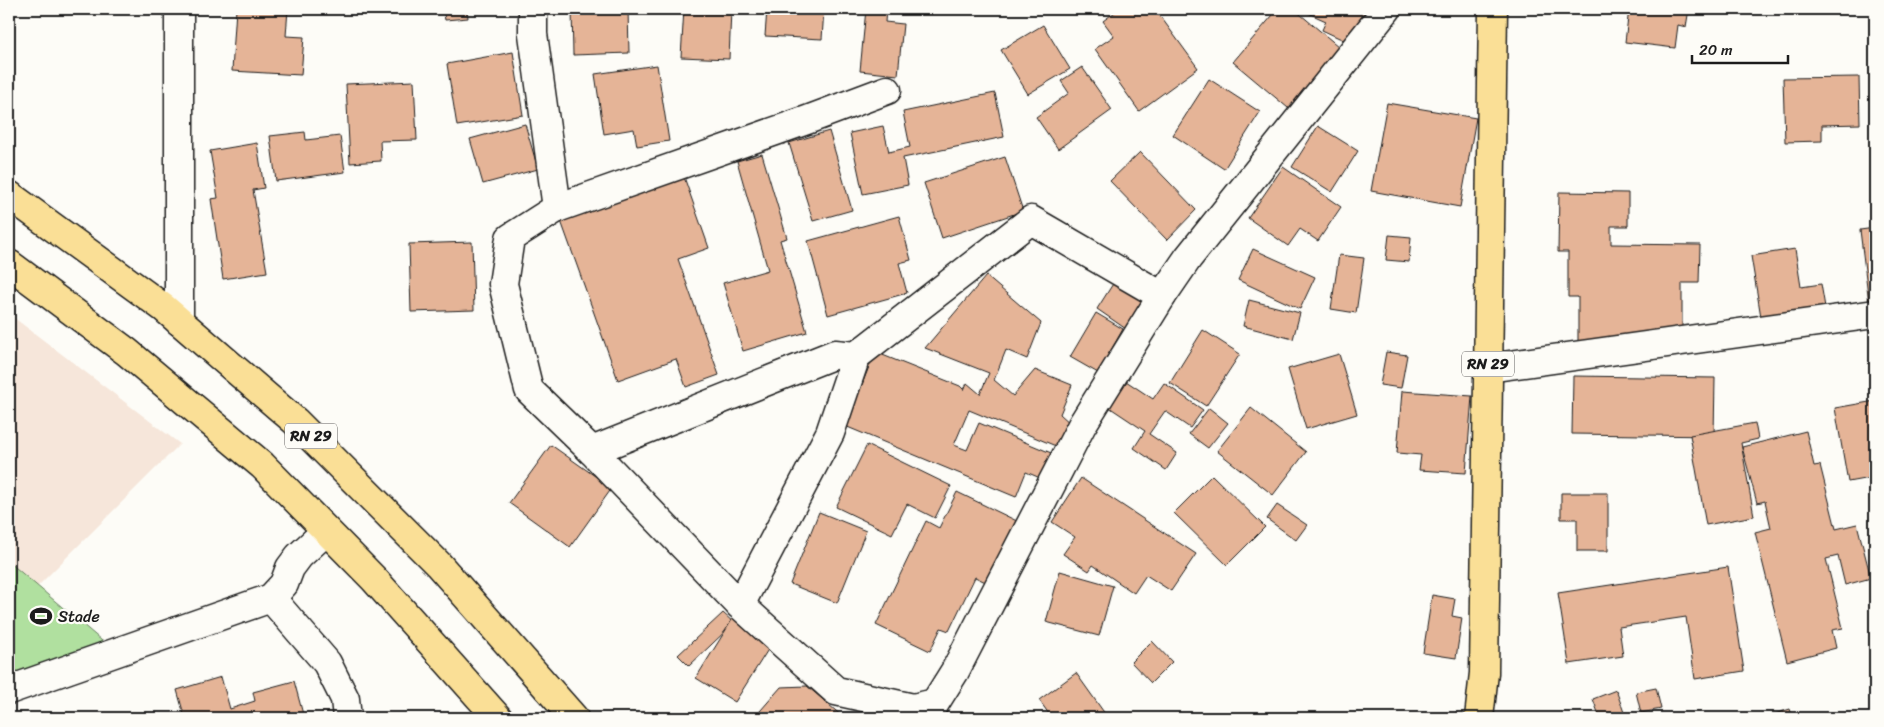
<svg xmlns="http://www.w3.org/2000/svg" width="1884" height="727" viewBox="0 0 1884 727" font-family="Sriracha,sans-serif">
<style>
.built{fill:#f6e6da}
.green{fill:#b0e09f;stroke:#667e5e}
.building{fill:#e5b497;stroke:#1c1c1c}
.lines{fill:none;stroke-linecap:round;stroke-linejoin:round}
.minor-casing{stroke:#1c1c1c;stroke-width:31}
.major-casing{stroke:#1c1c1c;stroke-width:31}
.highway-casing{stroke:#1c1c1c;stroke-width:31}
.minor{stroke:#fdfcf7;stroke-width:28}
.major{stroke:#fadf96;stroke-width:28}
.highway{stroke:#fadf96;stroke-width:28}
.labels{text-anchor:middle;stroke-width:4.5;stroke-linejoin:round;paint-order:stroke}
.shield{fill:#fdfcf7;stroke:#605f5e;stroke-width:1}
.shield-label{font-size:15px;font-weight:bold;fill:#1c1c1c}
.poi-label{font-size:16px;fill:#1c1c1c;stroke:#fdfcf7;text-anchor:start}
</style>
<rect width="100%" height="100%" fill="#fdfcf7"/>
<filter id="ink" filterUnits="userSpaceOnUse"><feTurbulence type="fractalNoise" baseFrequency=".02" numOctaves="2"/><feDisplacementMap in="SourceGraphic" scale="10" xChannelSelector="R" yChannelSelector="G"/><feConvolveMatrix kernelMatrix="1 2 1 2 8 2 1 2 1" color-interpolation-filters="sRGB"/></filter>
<g filter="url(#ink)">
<!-- built -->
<path class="built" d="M9 314 180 444 37 587 9 562Z"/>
<!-- green -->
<path class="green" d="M9 562 108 646 9 684Z"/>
<!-- building -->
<g class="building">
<path d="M236 9H288L286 36 304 37 301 75 232 71Z"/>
<path d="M443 9H467L468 18 445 20Z"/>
<path d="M480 9H522L480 12Z"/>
<path d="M572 9H628L629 53 573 55Z"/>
<path d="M684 9H731L729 59 681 57Z"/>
<path d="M767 9H824L822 39 765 36Z"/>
<path d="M866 9H886L885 22 903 24 898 75 860 71Z"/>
<path d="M1119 9H1155L1198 68 1139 111 1095 49 1114 36 1103 21Z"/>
<path d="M1278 9H1294L1345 52 1294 113 1233 62Z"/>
<path d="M1299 9H1365L1350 43 1322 30 1326 21Z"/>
<path d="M1629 9H1689L1686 27 1678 25 1675 48 1625 42Z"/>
<path d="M1043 25 1070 69 1028 94 1001 50Z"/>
<path d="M513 52 523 115 457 126 447 64Z"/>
<path d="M657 65 669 141 637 146 634 129 604 134 595 74Z"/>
<path d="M1082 67 1112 110 1058 149 1036 117 1069 93 1061 81Z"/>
<path d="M1859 77 1860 124 1822 125V141L1785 142 1783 78Z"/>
<path d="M1209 79 1260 112 1224 169 1173 135Z"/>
<path d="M414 81 417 140 380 141 381 161 350 163 346 84Z"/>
<path d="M995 93 1004 137 903 158 908 185 863 194 850 133 883 126 889 152 910 147 903 112Z"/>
<path d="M1387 103 1476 118 1460 207 1371 191Z"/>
<path d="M525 124 538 169 483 184 470 139Z"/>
<path d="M1318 126 1358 151 1332 192 1292 167Z"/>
<path d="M829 131 852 210 813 221 789 143Z"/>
<path d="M305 132 306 140 340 136 345 172 276 181 270 136Z"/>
<path d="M257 143 264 188 253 190 267 272 223 279 211 199 218 198 210 151Z"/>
<path d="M1140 152 1196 210 1167 240 1110 181Z"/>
<path d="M762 154 787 238 780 240 807 332 743 351 723 283 768 270 737 161Z"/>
<path d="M1005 157 1023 211 942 238 924 183Z"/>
<path d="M1283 167 1341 207 1318 241 1300 229 1288 246 1248 218Z"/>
<path d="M684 177 709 248 678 259 719 375 686 387 676 359 618 380 561 221Z"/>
<path d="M1559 192 1628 193V226H1611V244L1700 245 1699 283H1682V353L1578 352V297H1568V252H1558Z"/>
<path d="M899 216 911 260 899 263 907 293 828 315 808 241Z"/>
<path d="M1875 228V310L1870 311 1860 230Z"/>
<path d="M1389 235 1411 237 1409 262 1386 260Z"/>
<path d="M472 242 474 310 411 312 409 244Z"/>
<path d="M1253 249 1315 277 1300 309 1238 280Z"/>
<path d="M1795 249 1801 287 1821 284 1826 313 1762 323 1751 256Z"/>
<path d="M1339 255 1364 258 1356 313 1331 309Z"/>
<path d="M986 276 1041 323 1027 359 1006 350 994 380 1013 396 1035 370 1072 385 1060 414 1072 425 1063 449 969 410 954 445 967 450 979 423 1056 455 1045 480 1026 472 1016 497 845 426 875 352 960 386 964 390 967 383 980 394 989 373 925 348Z"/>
<path d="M1116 279 1149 301 1129 331 1097 309Z"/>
<path d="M1249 300 1300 313 1293 339 1243 326Z"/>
<path d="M1096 313 1123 329 1110 352 1117 356 1105 377 1070 357Z"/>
<path d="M1203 330 1240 354 1206 406 1170 383Z"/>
<path d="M1386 352 1407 355 1401 388 1380 385Z"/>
<path d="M1339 354 1357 414 1306 429 1288 369Z"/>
<path d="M1573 376 1715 378 1714 436 1572 434Z"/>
<path d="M1120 377 1153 399 1164 383 1203 410 1190 428 1165 411 1149 434 1177 453 1166 470 1134 448 1145 431 1103 403Z"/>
<path d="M1402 391 1472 396 1466 473 1419 470 1421 455 1397 453Z"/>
<path d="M1875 401V477L1848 482 1835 408Z"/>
<path d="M1209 408 1228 423 1208 448 1189 434Z"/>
<path d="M1251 408 1306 452 1273 495 1217 451Z"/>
<path d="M1755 423 1758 439 1741 443 1754 516 1706 525 1690 435Z"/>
<path d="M1806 431 1814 466 1820 465 1836 529 1857 524 1871 578 1845 585 1838 556 1826 559 1843 628 1832 630 1836 648 1787 661 1755 532 1771 528 1765 501 1757 503 1742 447Z"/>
<path d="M551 445 612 488 570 547 509 503Z"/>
<path d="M867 445 951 486 935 518 907 504 892 534 836 507Z"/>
<path d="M1212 475 1265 527 1227 565 1174 513Z"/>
<path d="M1081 478 1196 554 1171 591 1146 575 1134 593 1093 565 1089 571 1063 554 1075 537 1052 522Z"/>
<path d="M957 492 1023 524 994 586 975 577 949 631 941 628 930 651 876 625 926 521 939 528Z"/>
<path d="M1561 493H1608V551H1577V519H1561Z"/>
<path d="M1277 505 1307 525 1296 540 1267 519Z"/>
<path d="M819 512 866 531 837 603 790 584Z"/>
<path d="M1728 567 1744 671 1695 679 1686 617 1619 627 1623 656 1569 664 1558 593Z"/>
<path d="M1060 571 1113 586 1099 636 1046 622Z"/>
<path d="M1432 595 1455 599 1452 616 1462 618 1456 658 1423 653Z"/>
<path d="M723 613 734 623 689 666 678 655Z"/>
<path d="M735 615 774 640 735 702 696 678Z"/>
<path d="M1152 641 1172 662 1151 683 1131 662Z"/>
<path d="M1076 673 1108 718H1043L1049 714 1039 700Z"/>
<path d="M221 677 230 709 255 701 253 692 294 681 304 718H185L177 690Z"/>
<path d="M807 686 843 717 863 716 871 718H754L781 687Z"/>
<path d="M1656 688 1661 709 1641 713 1636 692Z"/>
<path d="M1616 690 1626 718H1600L1593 699Z"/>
<path d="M1790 709 1793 718H1762Z"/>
</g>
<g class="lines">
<!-- minor casing -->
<g class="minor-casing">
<g id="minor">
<path d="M179 9V321"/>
<path d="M533 9V34L557 208"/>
<path d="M887 90 807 120 557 208 510 238 503 284 529 390 592 451 740 605 836 691 913 708 935 703 955 671 1082 425 1162 296 1188 258 1387 9"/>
<path d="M1488 368 1875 314"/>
<path d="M592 451 835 354 856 356"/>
<path d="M271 598 327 663 345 699 347 718"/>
<path d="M740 605 830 433 856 356 1031 220 1162 296"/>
<path d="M9 690 271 598 284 584 290 568 299 556 326 531"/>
</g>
</g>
<!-- major casing -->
<g class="major-casing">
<path id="major" d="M1479 718 1484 673 1493 9"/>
</g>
<!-- highway casing -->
<g class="highway-casing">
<g id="highway">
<path d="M9 195 164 308 295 421 438 564 574 718"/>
<path d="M9 264 127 352 262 465 374 579 498 718"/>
</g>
</g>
<!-- minor -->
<use href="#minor" class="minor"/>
<!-- major -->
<use href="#major" class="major"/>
<!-- highway -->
<use href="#highway" class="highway"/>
</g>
</g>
<!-- icons -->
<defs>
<g id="stadium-bare" transform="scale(1.725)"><path d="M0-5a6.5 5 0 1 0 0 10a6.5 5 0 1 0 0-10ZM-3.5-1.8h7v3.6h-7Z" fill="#1c1c1c" stroke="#fdfcf7" stroke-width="2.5" paint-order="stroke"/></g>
</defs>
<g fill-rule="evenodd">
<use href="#stadium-bare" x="41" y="616"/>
</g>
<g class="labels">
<!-- shield labels -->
<g class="shield">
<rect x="1462" y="351.5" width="52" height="25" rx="4"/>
<rect x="285" y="423.5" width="52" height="25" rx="4"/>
</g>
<g class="shield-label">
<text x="1488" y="369">RN 29</text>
<text x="311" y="441">RN 29</text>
</g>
<!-- poi labels -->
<g class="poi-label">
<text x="58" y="622">Stade</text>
</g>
</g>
<!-- margin -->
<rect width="1884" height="727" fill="none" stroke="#fdfcf7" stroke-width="30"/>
<rect x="15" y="15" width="1854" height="697" fill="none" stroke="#1c1c1c" stroke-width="2" filter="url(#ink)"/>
<!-- scale -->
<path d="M1692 55v8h96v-8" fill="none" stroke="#1c1c1c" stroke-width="2.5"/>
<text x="1699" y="55" font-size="15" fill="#1c1c1c" stroke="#fdfcf7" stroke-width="4" paint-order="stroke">20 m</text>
</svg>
